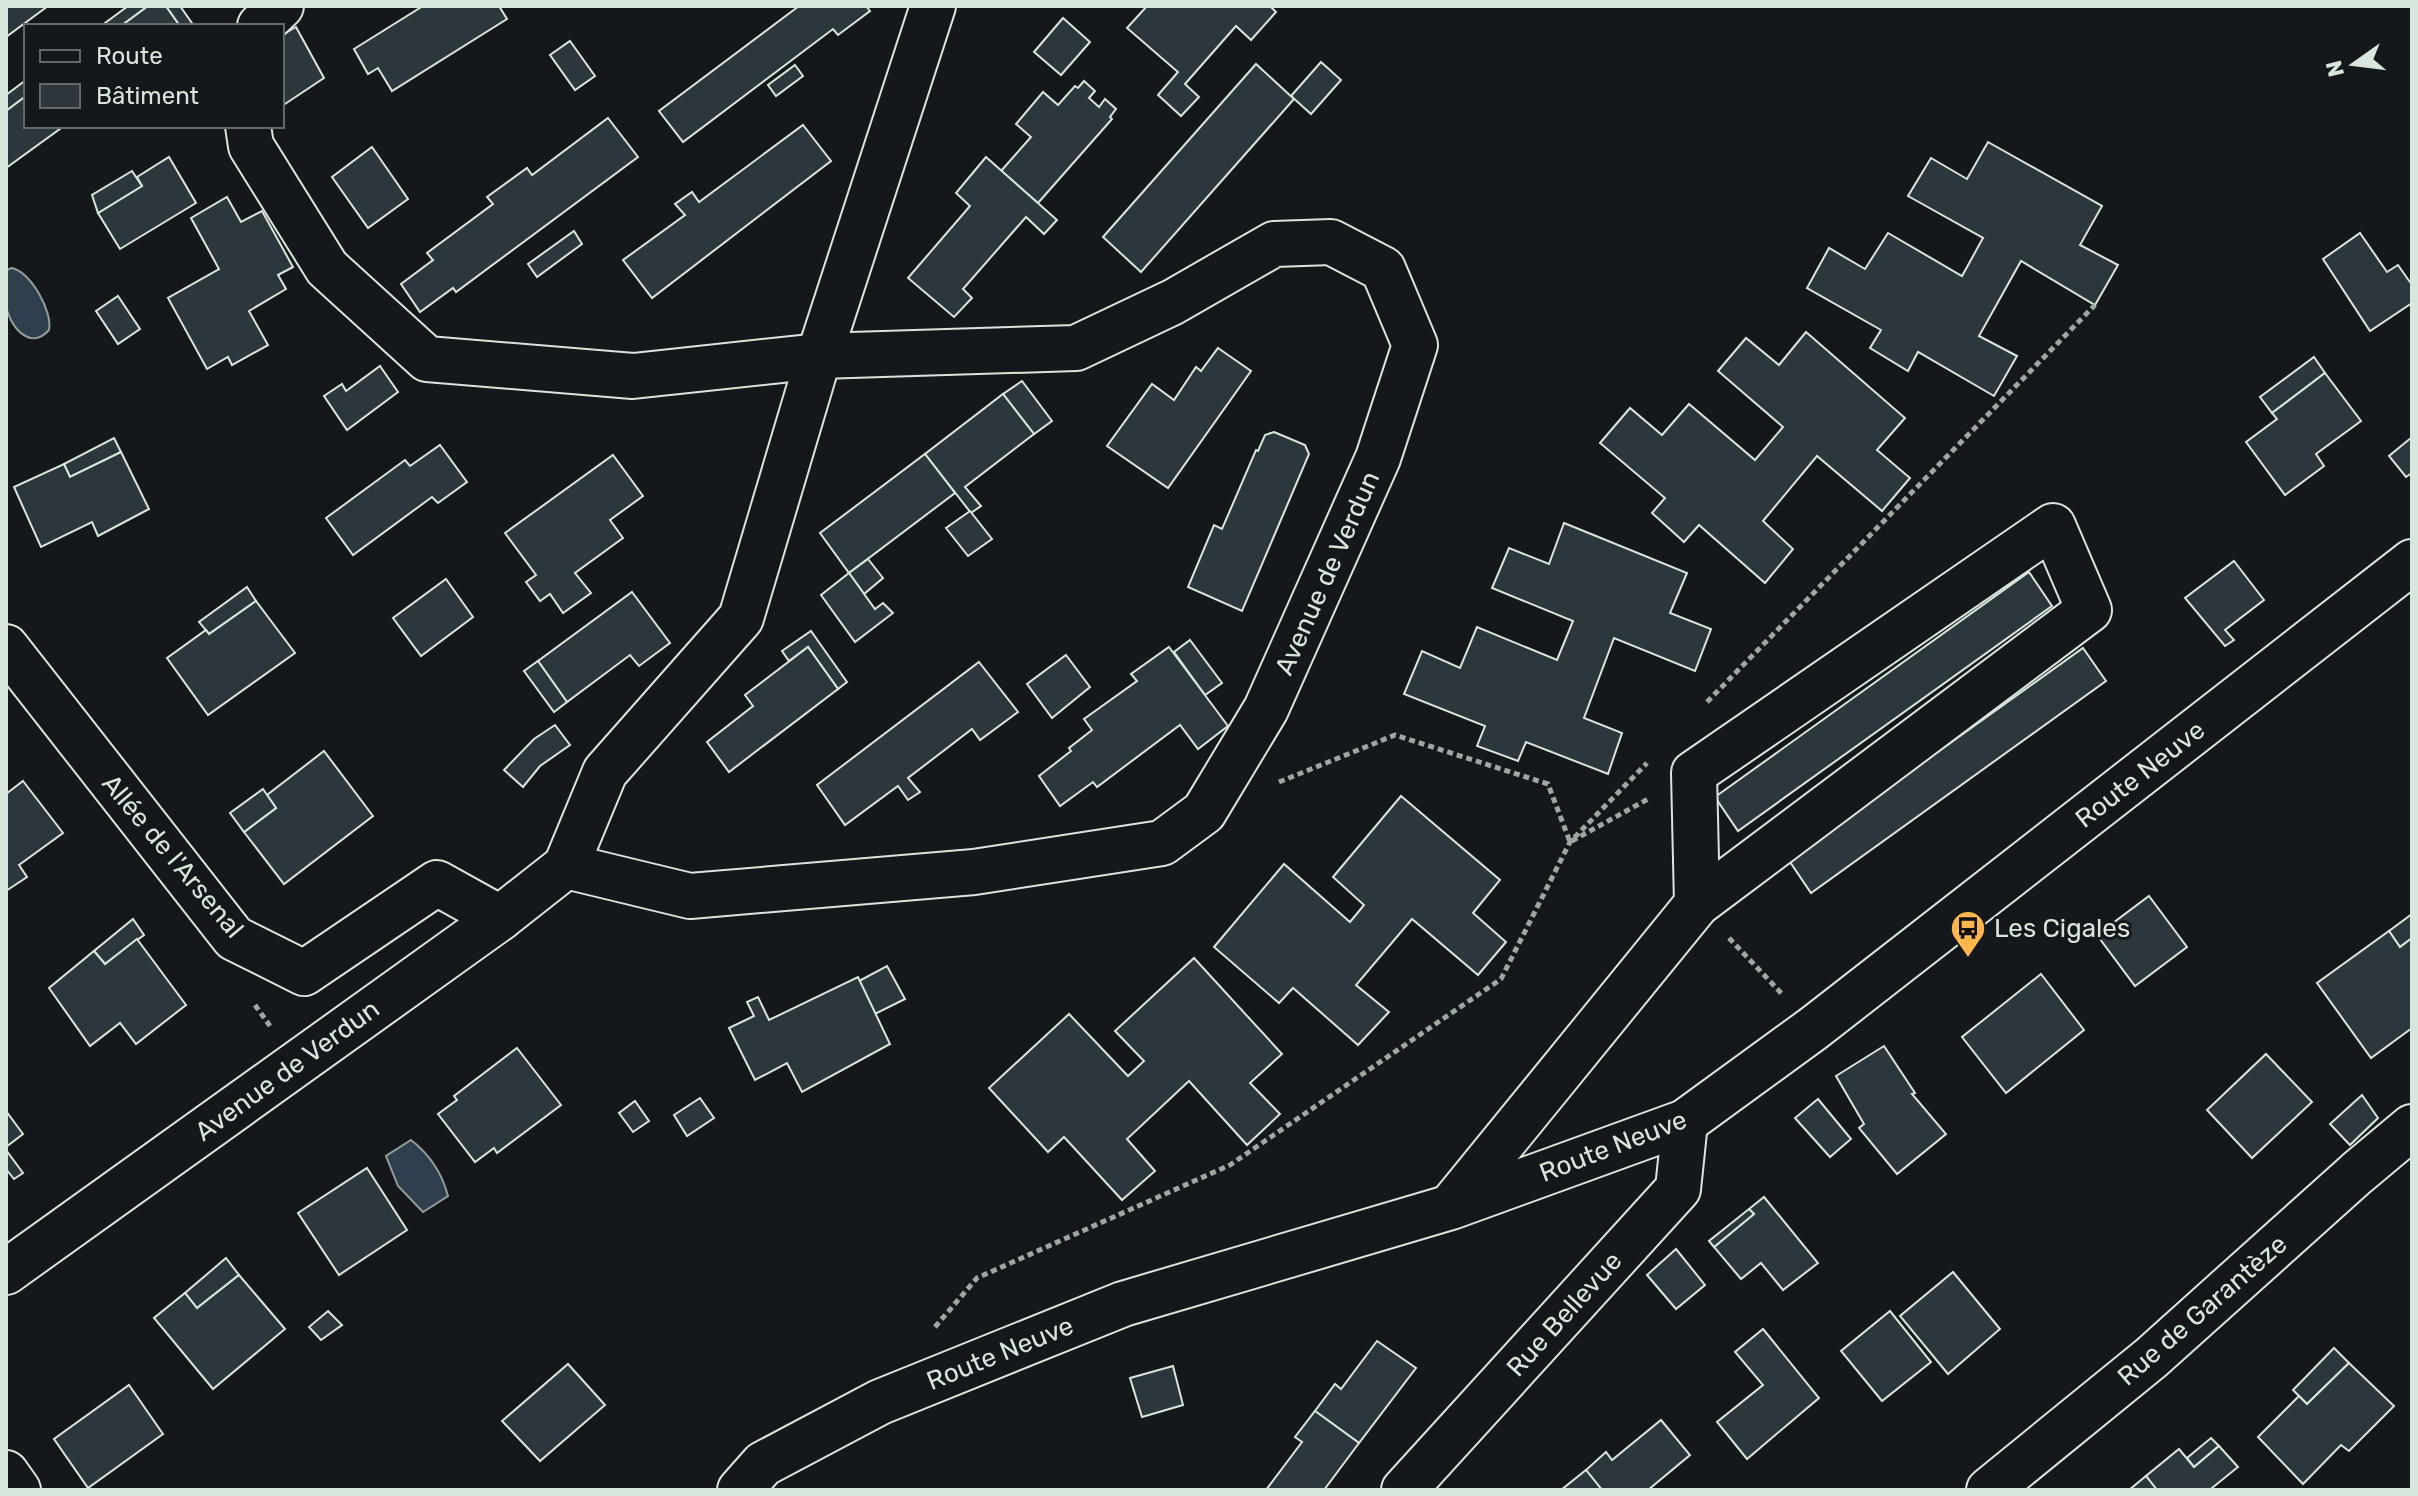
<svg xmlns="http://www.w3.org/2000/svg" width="2418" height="1496" viewBox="0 0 2418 1496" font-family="Rubik,sans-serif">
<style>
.water{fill:#2f3f4d;stroke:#939e99;stroke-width:2}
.building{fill:#2c363c;stroke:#d8e6dc;stroke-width:2}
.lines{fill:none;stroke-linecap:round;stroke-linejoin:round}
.minor-casing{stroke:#d8e6dc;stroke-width:48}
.path{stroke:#9da8a2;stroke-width:5;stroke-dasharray:6 4;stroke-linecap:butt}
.minor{stroke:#14181c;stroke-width:44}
.labels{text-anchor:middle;stroke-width:6;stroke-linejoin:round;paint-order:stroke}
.street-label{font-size:26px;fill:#d8e6dc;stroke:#14181c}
.poi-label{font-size:26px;fill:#d8e6dc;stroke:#14181c;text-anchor:start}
</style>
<rect width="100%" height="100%" fill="#14181c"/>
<!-- water -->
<g class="water">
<path d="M11 268C30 270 53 312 49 330 30 352 8 325 6 304 5 293 6 282 6 271Z"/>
<path d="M411 1140C429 1154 442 1173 448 1196L423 1212 398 1186 386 1156Z"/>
</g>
<!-- building -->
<g class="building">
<path d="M6 6H48L6 37Z"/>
<path d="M128 6H148L121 26H101Z"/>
<path d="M148 6H166L180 26H121Z"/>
<path d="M166 6H180L194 26H180Z"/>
<path d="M423 6H499L507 19 392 91 378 68 368 74 354 49Z"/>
<path d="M799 6H866L870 11 838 35 833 29 683 142 659 111Z"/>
<path d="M1147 6H1270L1276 12 1251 40 1236 26 1185 84 1199 97 1181 116 1158 95 1178 72 1127 28Z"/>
<path d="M1063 18 1090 42 1061 75 1034 52Z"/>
<path d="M296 27 324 78 282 106V35Z"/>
<path d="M570 41 595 76 575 90 550 55Z"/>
<path d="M1321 62 1341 80 1311 114 1291 96Z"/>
<path d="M1256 64 1294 99 1141 272 1103 237Z"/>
<path d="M795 65 803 76 776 96 768 85Z"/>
<path d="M26 80V96L6 111V95Z"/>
<path d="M1084 81 1095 91 1089 98 1099 107 1105 99 1116 109 1110 117 1112 119 1038 203 1001 171 1031 137 1016 124 1043 92 1058 105 1075 86 1078 88Z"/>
<path d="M26 96V126H64L6 168V111Z"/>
<path d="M608 118 638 157 456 292 453 288 420 312 401 284 433 260 427 253 493 204 487 197 527 168 532 175Z"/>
<path d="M803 125 831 161 652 298 623 260 685 215 675 204 692 192 699 202Z"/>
<path d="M1988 142 2102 206 2080 245 2118 265 2095 305 2021 261 1979 336 2017 356 1994 396 1918 352 1908 371 1870 348 1881 330 1807 288 1829 248 1865 269 1888 233 1962 276 1983 238 1908 196 1931 158 1967 179Z"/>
<path d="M372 147 408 199 368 228 332 177Z"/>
<path d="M169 157 196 203 120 249 98 213 142 186 137 177Z"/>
<path d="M986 157 1057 220 1044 234 1026 217 963 289 972 298 954 317 908 278 970 206 956 193Z"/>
<path d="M132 171 142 186 98 213 92 195Z"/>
<path d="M227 197 241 222 262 211 293 267 278 275 286 289 249 311 268 345 232 365 228 357 207 369 168 298 219 269 191 218Z"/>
<path d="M574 231 582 244 537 277 528 264Z"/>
<path d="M2360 233 2387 272 2398 265 2412 285V303L2370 331 2323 259Z"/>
<path d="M118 296 140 329 118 344 96 311Z"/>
<path d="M1806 332 1905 418 1877 450 1910 478 1882 511 1817 456 1763 521 1793 549 1765 583 1699 525 1684 542 1652 513 1665 498 1600 443 1630 408 1662 435 1689 404 1755 460 1783 427 1718 371 1746 338 1779 365Z"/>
<path d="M1218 348 1251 371 1168 488 1107 446 1152 384 1174 400 1196 367 1201 371Z"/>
<path d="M2314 357 2325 373 2272 413 2260 397Z"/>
<path d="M380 366 398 392 347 430 324 396 342 384 346 391Z"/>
<path d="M2325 373 2361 421 2316 454 2324 466 2285 495 2246 442 2277 419 2272 413Z"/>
<path d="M1022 381 1052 421 1034 434 1003 394Z"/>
<path d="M1003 394 1034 434 965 487 981 506 971 513 925 454Z"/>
<path d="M1274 432 1305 445 1309 454 1242 611 1188 587 1214 525 1222 529 1256 450 1258 451 1265 435Z"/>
<path d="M2412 437V473L2406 477 2389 456Z"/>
<path d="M114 438 121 452 70 477 64 464Z"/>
<path d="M440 445 467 482 438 503 432 497 353 555 326 518 405 460 410 466Z"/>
<path d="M121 452 149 509 98 536 92 522 41 547 14 487 64 464 70 477Z"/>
<path d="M925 454 955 493 849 573 820 533Z"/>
<path d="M613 455 643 496 610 520 623 538 575 573 591 593 563 613 550 594 540 601 526 582 536 575 505 533Z"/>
<path d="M970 511 992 539 968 556 946 528Z"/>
<path d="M1564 523 1687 573 1670 613 1711 629 1695 671 1614 638 1584 718 1622 733 1608 774 1526 742 1518 761 1477 746 1485 726 1404 694 1422 651 1460 668 1477 627 1557 660 1573 621 1492 588 1509 548 1549 564Z"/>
<path d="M868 559 883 578 864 594 849 573Z"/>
<path d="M2234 561 2264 600 2225 630 2234 640 2225 646 2185 598Z"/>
<path d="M2029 572 2052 606 1738 831 1715 797Z"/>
<path d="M849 573 875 609 883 603 893 613 855 642 821 595Z"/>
<path d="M446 579 473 617 421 656 393 618Z"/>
<path d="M247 587 256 601 209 634 199 622Z"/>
<path d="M632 592 670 643 639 666 630 655 567 702 538 661Z"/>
<path d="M256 601 295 653 208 715 167 658 206 630 209 634Z"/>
<path d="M811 631 847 682 838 689 808 647 789 661 782 651Z"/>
<path d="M1190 640 1222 683 1205 695 1174 652Z"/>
<path d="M808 647 838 689 729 772 707 742 753 706 745 695Z"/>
<path d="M1169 647 1228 726 1198 749 1180 725 1097 787 1093 782 1060 806 1039 776 1071 751 1069 748 1092 730 1084 719 1137 681 1131 674Z"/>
<path d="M2083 648 2106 681 1811 893 1788 859Z"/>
<path d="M1066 655 1090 687 1052 718 1027 684Z"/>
<path d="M538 661 567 702 554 712 524 671Z"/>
<path d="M979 662 1018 712 980 740 972 729 908 778 920 792 908 800 898 786 845 825 817 785Z"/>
<path d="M555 725 570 745 540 766 523 787 504 770 534 739Z"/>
<path d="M324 751 373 816 284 884 244 832 276 808 267 795Z"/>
<path d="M23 781 63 833 19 865 27 877 6 891V794Z"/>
<path d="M263 789 276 808 244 832 230 813Z"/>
<path d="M1401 796 1500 880 1473 913 1506 942 1478 975 1412 919 1356 985 1389 1012 1358 1045 1293 988 1279 1003 1214 947 1284 864 1350 922 1364 905 1333 877Z"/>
<path d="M2149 896 2187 947 2135 986 2097 935Z"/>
<path d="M2412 914V938L2400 947 2389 931Z"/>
<path d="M133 919 144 935 105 964 94 951Z"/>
<path d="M2389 931 2400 947 2412 938V1028L2371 1058 2317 983Z"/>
<path d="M137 939 186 1005 136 1044 120 1023 90 1046 49 988 94 951 105 964Z"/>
<path d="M1194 958 1282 1054 1250 1083 1280 1114 1247 1145 1189 1081 1127 1139 1155 1171 1122 1200 1064 1137 1048 1152 989 1088 1069 1014 1128 1076 1144 1061 1115 1031Z"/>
<path d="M887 966 905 999 875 1014 859 981Z"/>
<path d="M2041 974 2084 1030 2006 1093 1962 1037Z"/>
<path d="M858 977 890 1044 802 1092 787 1063 755 1080 729 1028 754 1016 747 1002 758 997 769 1020Z"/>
<path d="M1884 1046 1915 1093 1912 1094 1946 1134 1897 1174 1859 1128 1864 1124 1836 1076Z"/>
<path d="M517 1048 561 1105 497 1153 494 1148 475 1162 438 1114 457 1100 454 1096Z"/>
<path d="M2266 1054 2312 1102 2252 1158 2207 1110Z"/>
<path d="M2362 1095 2378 1118 2350 1145 2330 1124Z"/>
<path d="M700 1098 714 1118 687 1136 674 1115Z"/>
<path d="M1818 1099 1851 1139 1830 1157 1795 1118Z"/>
<path d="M635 1101 649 1121 633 1132 619 1113Z"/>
<path d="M6 1111 23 1134 6 1147Z"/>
<path d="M6 1150 23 1173 14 1179 6 1169Z"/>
<path d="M367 1168 407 1230 339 1275 298 1213Z"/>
<path d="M1764 1197 1818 1263 1783 1290 1761 1263 1741 1279 1714 1247 1754 1214 1749 1209Z"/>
<path d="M1749 1209 1754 1214 1714 1247 1709 1241Z"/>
<path d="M1676 1249 1705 1285 1676 1309 1647 1275Z"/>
<path d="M226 1258 239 1275 197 1308 185 1293Z"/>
<path d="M1953 1272 2000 1329 1948 1374 1900 1316Z"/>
<path d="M239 1275 285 1329 213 1389 154 1318 185 1293 197 1308Z"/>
<path d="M328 1311 342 1325 321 1340 309 1327Z"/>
<path d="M1890 1311 1931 1362 1882 1401 1841 1351Z"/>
<path d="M1763 1329 1819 1398 1747 1459 1717 1422 1763 1385 1735 1352Z"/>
<path d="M1377 1341 1416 1368 1359 1443 1315 1411 1335 1384 1341 1389Z"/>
<path d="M2334 1348 2349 1363 2307 1404 2293 1390Z"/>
<path d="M2349 1363 2394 1406 2349 1451 2341 1445 2303 1484 2258 1437 2299 1396 2307 1404Z"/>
<path d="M568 1364 605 1405 540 1461 502 1421Z"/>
<path d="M1173 1366 1183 1405 1142 1417 1130 1378Z"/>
<path d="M129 1385 163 1434 88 1488 54 1439Z"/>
<path d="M1315 1411 1359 1443 1324 1490H1266L1302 1442 1295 1437Z"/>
<path d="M1661 1420 1690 1455 1648 1490H1602L1586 1470 1606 1452 1612 1460Z"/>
<path d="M2211 1438 2219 1446 2194 1467 2187 1458Z"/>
<path d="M2219 1446 2238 1467 2212 1488 2213 1490H2157L2146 1476 2179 1449 2194 1467Z"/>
<path d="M1586 1470 1602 1490H1561Z"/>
<path d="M2146 1476 2157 1490H2129Z"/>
</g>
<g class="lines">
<!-- minor casing -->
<g class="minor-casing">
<g id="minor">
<path d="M260 26 281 6"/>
<path d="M248 126 251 146 327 268 427 359 633 376 819 356 1076 348 1173 302 1274 244 1331 242 1383 269 1415 345 1378 458 1266 709 1204 812 1162 843 974 872 690 896 566 866"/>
<path d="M6 647 234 938 304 973 437 883 500 918"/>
<path d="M1452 1205 1697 904 2089 610 2053 526 1694 773 1697 904"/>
<path d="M6 1272 500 918 566 866 605 772 741 618 819 356 933 6"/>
<path d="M6 1473 18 1490"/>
<path d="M740 1490 763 1464 880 1402 1123 1304 1451 1207 1685 1122 1814 1028 2412 562"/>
<path d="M1404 1490 1678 1189 1685 1122"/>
<path d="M1989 1490 2151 1358 2357 1173 2412 1127"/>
</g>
</g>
<!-- path -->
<g class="path">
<path d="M1707 702 2095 305"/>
<path d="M1279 782 1395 735 1548 784 1570 842 1648 799"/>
<path d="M1729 938 1783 995"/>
<path d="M255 1005 270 1026"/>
<path d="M935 1327 977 1278 1230 1165 1501 979 1570 842 1647 763"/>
</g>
<!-- minor -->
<use href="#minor" class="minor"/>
</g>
<!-- icons -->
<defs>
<g id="bus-pin" transform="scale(1.8)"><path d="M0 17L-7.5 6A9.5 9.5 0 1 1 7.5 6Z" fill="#ffb74d" stroke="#14181c"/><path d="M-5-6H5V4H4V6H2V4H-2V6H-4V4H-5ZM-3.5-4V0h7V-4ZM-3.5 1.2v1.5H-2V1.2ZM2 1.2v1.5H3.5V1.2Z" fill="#111"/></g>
</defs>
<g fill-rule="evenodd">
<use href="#bus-pin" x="1968" y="928"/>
</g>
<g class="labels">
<!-- street labels -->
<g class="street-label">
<text transform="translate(1327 573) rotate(-66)" y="9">Avenue de Verdun</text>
<text transform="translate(2140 774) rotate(-38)" y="9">Route Neuve</text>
<text transform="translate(173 856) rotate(50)" y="9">Allée de l'Arsenal</text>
<text transform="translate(287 1070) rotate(-36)" y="9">Avenue de Verdun</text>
<text transform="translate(1613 1146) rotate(-21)" y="9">Route Neuve</text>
<text transform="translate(2202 1310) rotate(-41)" y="9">Rue de Garantèze</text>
<text transform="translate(1564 1314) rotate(-48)" y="9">Rue Bellevue</text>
<text transform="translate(1000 1353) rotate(-22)" y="9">Route Neuve</text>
</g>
<!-- poi labels -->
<g class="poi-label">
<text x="1994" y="937">Les Cigales</text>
</g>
</g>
<!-- border -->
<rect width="2418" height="1496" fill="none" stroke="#d8e6dc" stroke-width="16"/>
<!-- legend -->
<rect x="24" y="24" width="260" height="104" fill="#14181c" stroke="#626a69" stroke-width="2"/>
<rect x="40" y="50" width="40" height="12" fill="#14181c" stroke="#626a69" stroke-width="2"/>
<text x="96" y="64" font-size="24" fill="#d8e6dc">Route</text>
<rect x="40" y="84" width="40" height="24" fill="#2c363c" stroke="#626a69" stroke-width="2"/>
<text x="96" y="104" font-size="24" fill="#d8e6dc">Bâtiment</text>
<!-- north arrow -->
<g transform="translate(2354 64) rotate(256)" stroke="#14181c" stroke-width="6" paint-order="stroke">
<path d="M0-6L14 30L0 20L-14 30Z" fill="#d8e6dc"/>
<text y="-12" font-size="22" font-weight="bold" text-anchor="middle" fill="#d8e6dc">N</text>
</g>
</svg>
